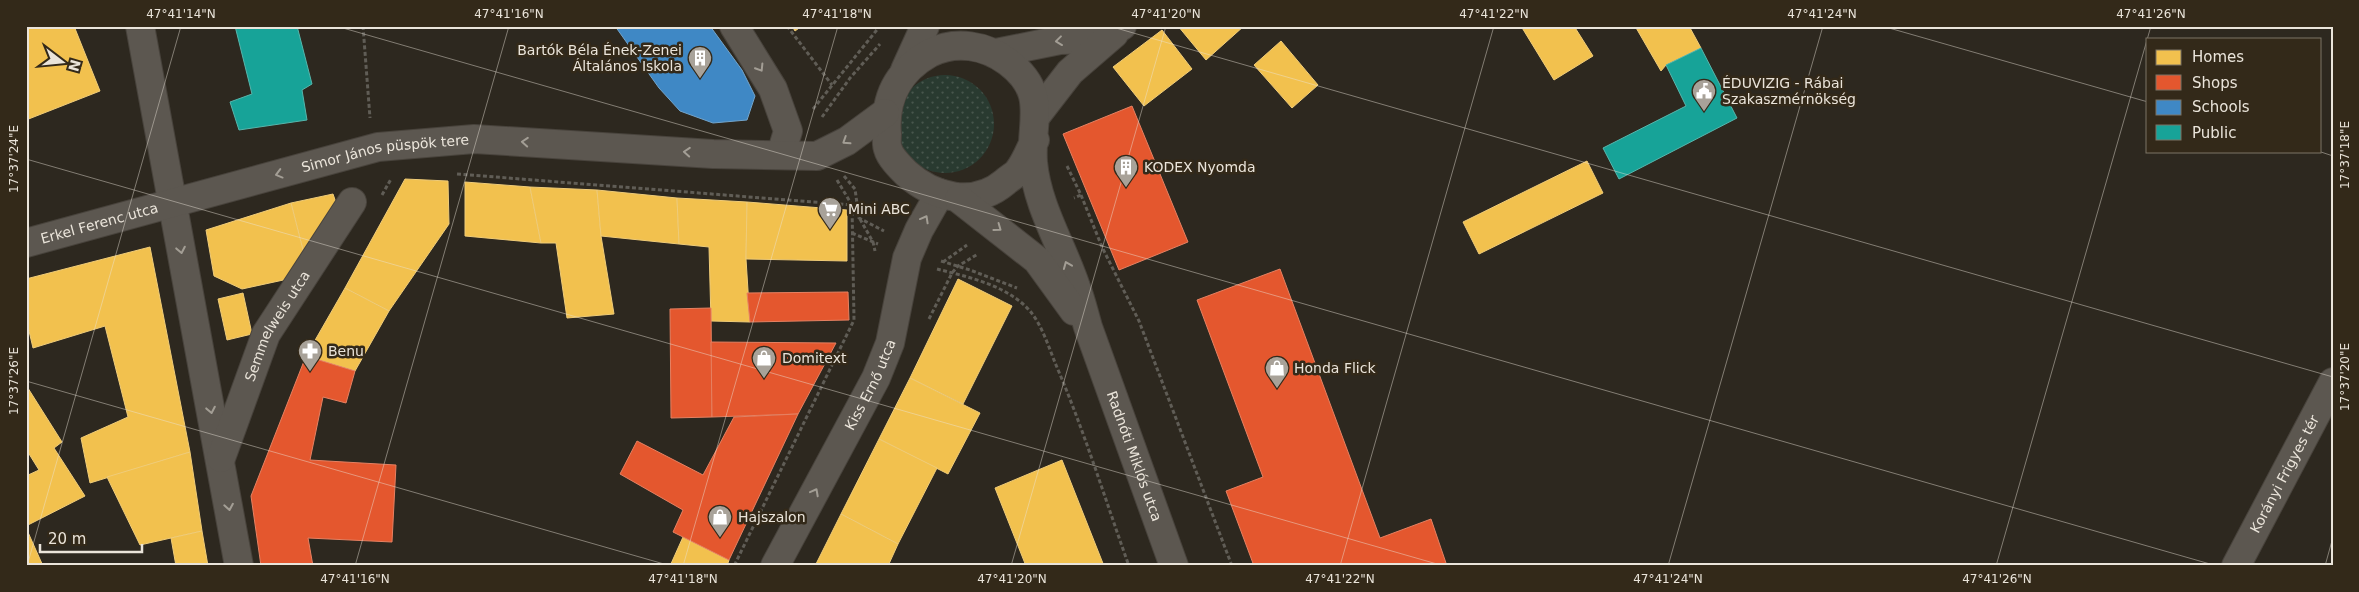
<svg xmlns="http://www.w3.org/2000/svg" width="2359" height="592" viewBox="0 0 2359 592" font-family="'DejaVu Sans',sans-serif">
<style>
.grass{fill:url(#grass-dots)}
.homes{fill:#f2c14e;stroke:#f0cc78}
.shops{fill:#e4572e;stroke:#e68162}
.schools{fill:#3f88c5;stroke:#72a4cb}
.public{fill:#17a398;stroke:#56b6ac}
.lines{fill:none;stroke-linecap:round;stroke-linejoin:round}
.minor-casing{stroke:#48433c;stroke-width:30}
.tertiary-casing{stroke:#48433c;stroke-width:30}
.path{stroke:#605d56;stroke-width:3;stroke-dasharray:4 2.5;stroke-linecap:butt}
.minor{stroke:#5c5750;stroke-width:28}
.tertiary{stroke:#5c5750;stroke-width:28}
.oneway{stroke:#a39e95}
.ticks{fill:none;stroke:#eae4da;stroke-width:1;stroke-opacity:0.45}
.labels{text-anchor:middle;stroke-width:5;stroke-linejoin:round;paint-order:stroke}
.poi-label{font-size:14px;fill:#eae4da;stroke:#332919;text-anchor:start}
.street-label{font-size:14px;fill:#eae4da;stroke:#332919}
.neatline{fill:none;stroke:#eae4da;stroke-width:2}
.ticks-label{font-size:12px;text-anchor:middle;fill:#eae4da}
</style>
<defs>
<pattern id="grass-dots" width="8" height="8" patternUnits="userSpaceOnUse" patternTransform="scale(1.25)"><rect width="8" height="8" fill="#293a30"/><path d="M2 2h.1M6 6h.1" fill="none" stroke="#48564d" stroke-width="1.8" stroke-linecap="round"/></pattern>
</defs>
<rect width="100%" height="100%" fill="#2d281f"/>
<!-- grass -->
<circle class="grass" cx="945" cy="124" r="49"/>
<!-- homes -->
<g class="homes">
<path d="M26 26H74L100 91 26 120Z"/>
<path d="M792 26H802L795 31Z"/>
<path d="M1178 26H1244L1206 60Z"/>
<path d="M1521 26H1574L1593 56 1554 80Z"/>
<path d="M1635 26H1689L1701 48 1666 65 1661 71Z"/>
<path d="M1162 30 1192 69 1144 106 1113 67Z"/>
<path d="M1281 41 1318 85 1292 108 1254 65Z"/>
<path d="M1587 161 1603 193 1479 254 1463 222Z"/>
<path d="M405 179 448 181 449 224 389 311 345 288Z"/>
<path d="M465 182 530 187 541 243 465 236Z"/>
<path d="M530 187 597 190 601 236 614 314 567 318 556 243H541Z"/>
<path d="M597 190 677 198 679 244 601 236Z"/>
<path d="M333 194 342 220 304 254 291 203Z"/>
<path d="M677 198 747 202 746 259 750 322 711 321 709 247 679 244Z"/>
<path d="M747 202 847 210V261L746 259Z"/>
<path d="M291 203 304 254 288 279 242 289 214 276 206 230Z"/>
<path d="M150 247 190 452 90 483 81 438 128 417 105 326 33 348 26 318V279Z"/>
<path d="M958 279 1012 306 963 404 910 378Z"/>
<path d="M345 288 389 311 355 371 306 356Z"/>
<path d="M243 293 252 334 227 340 218 299Z"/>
<path d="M910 378 980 413 948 474 879 439Z"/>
<path d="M26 385 62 442 54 448 85 496 26 526V476L39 470 26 449Z"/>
<path d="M879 439 937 468 898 544 841 514Z"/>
<path d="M190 452 202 531 140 545 107 477Z"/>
<path d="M1062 460 1104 566H1026L995 488Z"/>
<path d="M841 514 898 544 888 566H815Z"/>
<path d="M27 530 43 566H26Z"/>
<path d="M202 531 208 566H176L171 538Z"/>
<path d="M683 537 729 560 727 566H670Z"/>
</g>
<!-- shops -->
<g class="shops">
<path d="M1132 106 1188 242 1119 270 1063 134Z"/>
<path d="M1280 269 1380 538 1431 519 1447 566H1254L1226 491 1263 477 1197 300Z"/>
<path d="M848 292 849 320 750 322 747 293Z"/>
<path d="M711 308 712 417 671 418 670 309Z"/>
<path d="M711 342 836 343 798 414 712 417Z"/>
<path d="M306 356 355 371 346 403 323 397 310 460 396 465 392 542 308 538 313 566H261L251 496Z"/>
<path d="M798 414 729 560 673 532 683 510 620 474 637 441 703 475 734 417Z"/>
</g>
<!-- schools -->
<path class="schools" d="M615 26H710L742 70 755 96 747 120 713 123 680 111 659 88Z"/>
<!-- public -->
<g class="public">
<path d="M235 26H297L312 84 302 90 307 120 239 130 230 102 252 94Z"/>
<path d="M1701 48 1737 118 1619 179 1603 148 1686 106 1666 65Z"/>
</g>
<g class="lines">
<!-- minor casing -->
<g class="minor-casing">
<g id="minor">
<path d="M140 26 239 566"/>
<path d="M734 26 773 89 788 131 781 154"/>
<path d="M996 53 1060 40 1096 39 1122 26"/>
<path d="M1036 116 1070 72 1114 34"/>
<path id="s1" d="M221 458 266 334 352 202"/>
<path id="s2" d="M775 566 876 378 890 343 907 258 919 230 940 193"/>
<path id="s3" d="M2236 566 2333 382"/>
</g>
</g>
<!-- tertiary casing -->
<g class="tertiary-casing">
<g id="tertiary">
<path d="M905 70 925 26"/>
<path id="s4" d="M1035 140C1030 149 1026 161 1019 170 1016 175 1009 178 1005 182 974 208 934 198 906 173 900 167 890 157 888 149 886 145 887 139 887 134 884 98 898 71 930 53 956 40 985 45 1008 62 1049 93 1030 121 1033 162 1037 206 1062 245 1076 287 1081 300 1084 313 1088 327L1174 566"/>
<path d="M959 199 1037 260 1074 311"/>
<path id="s5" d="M26 243 378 147 474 139 713 154 817 156 847 141 885 113"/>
</g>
</g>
<!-- path -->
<g class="path">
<path d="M363 26 370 118"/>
<path d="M787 26 832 85"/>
<path d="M813 109 880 26"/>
<path d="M822 117 850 78 880 44"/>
<path d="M1067 166 1081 195 1074 198"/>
<path d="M457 174 852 205 854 320 734 566"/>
<path d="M844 176 855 189 859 218 884 231"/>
<path d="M837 180 852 205"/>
<path d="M382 195 391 179"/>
<path d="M1081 195 1102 247 1139 321 1232 566"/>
<path d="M860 219 873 242 875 251"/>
<path d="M852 233 878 244"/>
<path d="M941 261 970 270 1017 288"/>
<path d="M943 262 967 245"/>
<path d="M937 269C968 277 1007 285 1030 311 1042 325 1049 348 1056 365 1084 430 1105 499 1129 566"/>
<path d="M929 319 952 273 958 266 978 254"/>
</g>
<!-- minor -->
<use href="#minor" class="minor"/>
<!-- tertiary -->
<use href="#tertiary" class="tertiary"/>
</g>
<!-- one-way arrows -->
<defs><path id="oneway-chevron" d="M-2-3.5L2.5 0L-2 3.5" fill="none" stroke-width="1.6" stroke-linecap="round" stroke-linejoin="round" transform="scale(1.25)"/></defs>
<g class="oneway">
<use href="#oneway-chevron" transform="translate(1059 41) rotate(173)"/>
<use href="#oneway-chevron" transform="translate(760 68) rotate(58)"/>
<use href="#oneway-chevron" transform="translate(846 141) rotate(147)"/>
<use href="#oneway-chevron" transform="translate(525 142) rotate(-176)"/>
<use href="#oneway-chevron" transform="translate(687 152) rotate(-176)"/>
<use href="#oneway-chevron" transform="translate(279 174) rotate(165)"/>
<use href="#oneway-chevron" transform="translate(925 219) rotate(-61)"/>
<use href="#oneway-chevron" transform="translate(998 228) rotate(36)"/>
<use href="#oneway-chevron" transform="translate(181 250) rotate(79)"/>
<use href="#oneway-chevron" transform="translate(1067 265) rotate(-112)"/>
<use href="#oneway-chevron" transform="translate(211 410) rotate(79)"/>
<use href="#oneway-chevron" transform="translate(815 492) rotate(-62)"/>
<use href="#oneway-chevron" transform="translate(229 507) rotate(80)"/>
</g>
<!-- ticks -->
<path class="ticks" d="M336 26 2217 566M1109 26 2333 377M1882 26 2148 102M2318 151 2333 156M26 159 1444 566M26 381 671 566M27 566 181 26M355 566 509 26M683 566 838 26M1011 566 1166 26M1340 566 1494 26M1668 566 1823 26M1996 566 2151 26M2325 566 2333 537"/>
<!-- icons -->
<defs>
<g id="building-pin" transform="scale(1.25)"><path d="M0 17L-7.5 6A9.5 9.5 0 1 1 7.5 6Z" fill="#a8a299" stroke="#332919"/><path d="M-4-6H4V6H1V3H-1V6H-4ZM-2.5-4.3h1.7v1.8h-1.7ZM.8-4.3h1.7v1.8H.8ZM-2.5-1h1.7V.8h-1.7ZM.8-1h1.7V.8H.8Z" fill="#fff"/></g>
<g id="civic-pin" transform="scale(1.25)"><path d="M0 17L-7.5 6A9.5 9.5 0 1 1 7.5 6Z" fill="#a8a299" stroke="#332919"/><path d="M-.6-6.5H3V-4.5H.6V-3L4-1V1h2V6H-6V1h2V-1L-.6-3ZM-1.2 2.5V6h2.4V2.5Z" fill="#fff"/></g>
<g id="supermarket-pin" transform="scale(1.25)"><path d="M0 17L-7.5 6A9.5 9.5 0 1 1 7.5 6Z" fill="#a8a299" stroke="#332919"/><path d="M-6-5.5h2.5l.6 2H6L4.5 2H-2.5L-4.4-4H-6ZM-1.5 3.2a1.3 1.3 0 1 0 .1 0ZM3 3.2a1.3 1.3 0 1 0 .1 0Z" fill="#fff"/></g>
<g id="pharmacy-pin" transform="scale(1.25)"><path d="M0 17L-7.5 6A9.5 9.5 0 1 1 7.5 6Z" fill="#a8a299" stroke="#332919"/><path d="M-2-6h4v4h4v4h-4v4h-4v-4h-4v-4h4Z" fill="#fff"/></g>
<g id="shop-pin" transform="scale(1.25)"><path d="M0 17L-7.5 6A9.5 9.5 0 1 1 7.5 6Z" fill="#a8a299" stroke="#332919"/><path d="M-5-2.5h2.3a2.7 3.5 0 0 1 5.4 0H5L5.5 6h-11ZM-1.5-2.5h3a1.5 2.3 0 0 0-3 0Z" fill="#fff"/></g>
</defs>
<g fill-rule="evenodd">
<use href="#building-pin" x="700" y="58"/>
<use href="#civic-pin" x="1704" y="91"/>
<use href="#building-pin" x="1126" y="167"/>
<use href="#supermarket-pin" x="830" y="209"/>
<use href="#pharmacy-pin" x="310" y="351"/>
<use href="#shop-pin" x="764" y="358"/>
<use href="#shop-pin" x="1277" y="368"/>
<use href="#shop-pin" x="720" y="517"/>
</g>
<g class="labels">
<!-- poi labels -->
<g class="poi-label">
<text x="682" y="55" text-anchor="end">Bartók Béla Ének-Zenei<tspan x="682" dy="16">Általános Iskola</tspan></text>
<text x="1722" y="88">ÉDUVIZIG - Rábai<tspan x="1722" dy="16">Szakaszmérnökség</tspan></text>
<text x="1144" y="172">KODEX Nyomda</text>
<text x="848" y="214">Mini ABC</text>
<text x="328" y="356">Benu</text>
<text x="782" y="363">Domitext</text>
<text x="1294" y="373">Honda Flick</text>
<text x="738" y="522">Hajszalon</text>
</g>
<!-- street labels -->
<g class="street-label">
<text dy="5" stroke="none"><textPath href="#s5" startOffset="371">Simor János püspök tere</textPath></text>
<text dy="5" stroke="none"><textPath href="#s5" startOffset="76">Erkel Ferenc utca</textPath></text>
<text dy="5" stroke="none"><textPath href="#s1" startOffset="144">Semmelweis utca</textPath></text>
<text dy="5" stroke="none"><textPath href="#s2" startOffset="205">Kiss Ernő utca</textPath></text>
<text dy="5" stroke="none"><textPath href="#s4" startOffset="808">Radnóti Miklós utca</textPath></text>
<text dy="5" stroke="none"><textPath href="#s3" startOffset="104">Korányi Frigyes tér</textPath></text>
</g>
</g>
<!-- border -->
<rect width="2359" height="592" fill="none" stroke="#332919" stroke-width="55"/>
<!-- legend -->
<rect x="2146" y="38" width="175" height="115" fill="#332919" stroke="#7c7466"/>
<rect x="2156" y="50" width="25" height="15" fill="#f2c14e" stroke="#7c7466"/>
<text x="2192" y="62" font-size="15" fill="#eae4da">Homes</text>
<rect x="2156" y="75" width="25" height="15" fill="#e4572e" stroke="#7c7466"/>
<text x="2192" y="88" font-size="15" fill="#eae4da">Shops</text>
<rect x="2156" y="100" width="25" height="15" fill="#3f88c5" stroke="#7c7466"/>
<text x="2192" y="112" font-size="15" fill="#eae4da">Schools</text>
<rect x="2156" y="125" width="25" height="15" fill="#17a398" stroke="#7c7466"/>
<text x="2192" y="138" font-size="15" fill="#eae4da">Public</text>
<!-- north arrow -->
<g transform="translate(62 62) rotate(106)" stroke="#332919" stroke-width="4" paint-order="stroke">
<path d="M0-4L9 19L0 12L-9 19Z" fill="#eae4da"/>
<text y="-8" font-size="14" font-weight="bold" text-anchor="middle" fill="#eae4da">N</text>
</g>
<!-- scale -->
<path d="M40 544v8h102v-8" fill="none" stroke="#eae4da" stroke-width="2.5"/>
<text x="48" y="544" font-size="15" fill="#eae4da" stroke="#332919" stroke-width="4" paint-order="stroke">20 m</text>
<rect x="28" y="28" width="2304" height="536" class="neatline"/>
<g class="ticks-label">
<text x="181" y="18">47°41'14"N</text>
<text x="509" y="18">47°41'16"N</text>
<text x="837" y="18">47°41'18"N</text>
<text x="1166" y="18">47°41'20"N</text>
<text x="1494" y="18">47°41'22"N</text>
<text x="1822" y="18">47°41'24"N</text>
<text x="2151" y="18">47°41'26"N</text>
<text transform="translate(2345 155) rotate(-90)" y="4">17°37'18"E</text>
<text transform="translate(14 159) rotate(-90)" y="4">17°37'24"E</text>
<text transform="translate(2345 377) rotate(-90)" y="4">17°37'20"E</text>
<text transform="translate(14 381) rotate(-90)" y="4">17°37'26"E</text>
<text x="355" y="583">47°41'16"N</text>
<text x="683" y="583">47°41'18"N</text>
<text x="1012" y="583">47°41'20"N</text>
<text x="1340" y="583">47°41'22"N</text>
<text x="1668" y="583">47°41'24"N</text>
<text x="1997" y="583">47°41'26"N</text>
</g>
</svg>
